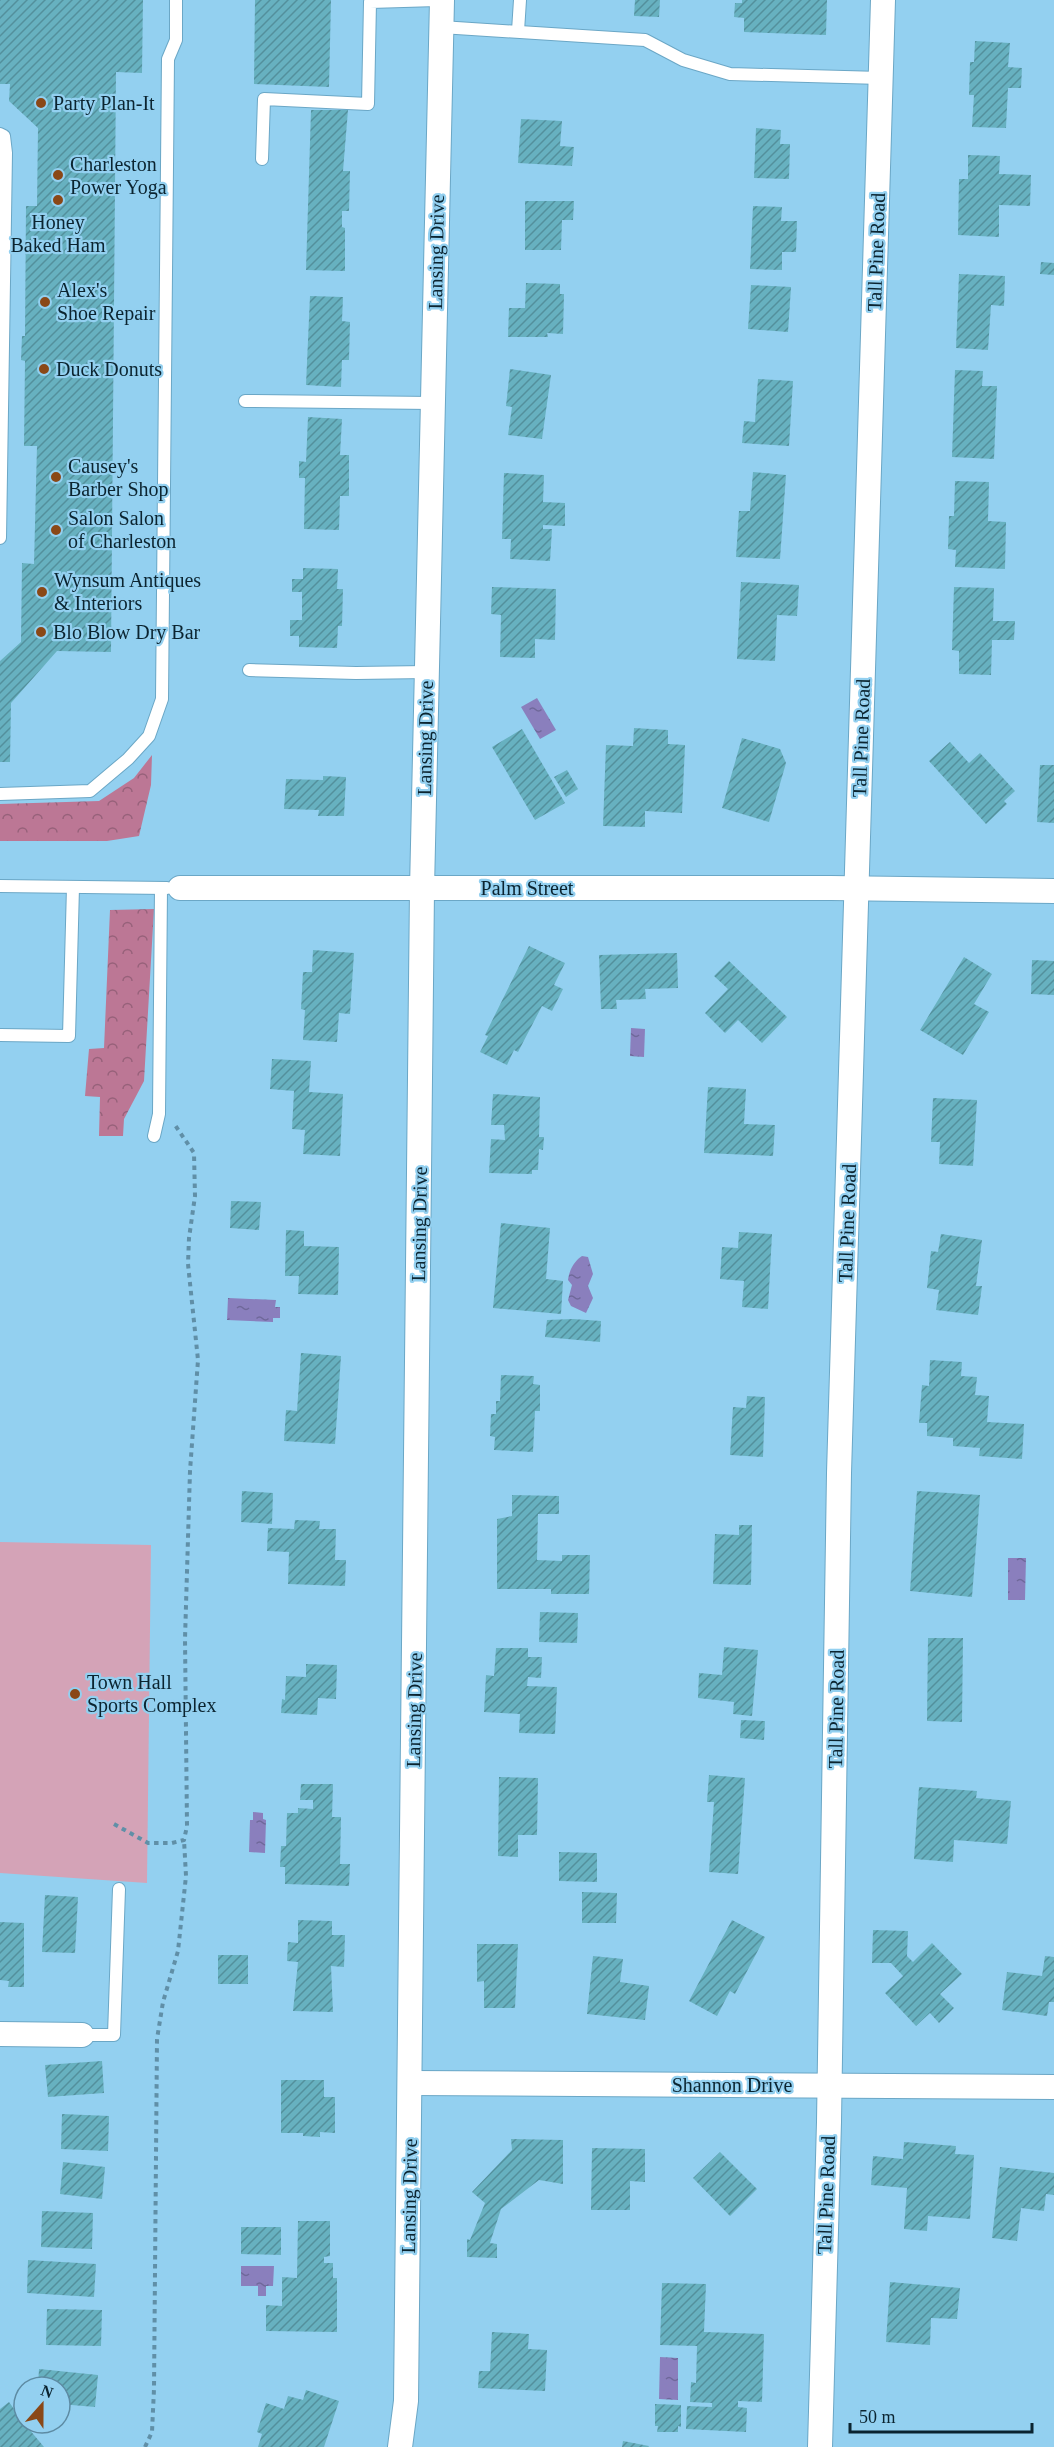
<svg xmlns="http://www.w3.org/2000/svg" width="1054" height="2447" viewBox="0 0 1054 2447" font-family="Georgia,serif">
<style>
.forest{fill:url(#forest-crowns)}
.pitch{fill:#d4a3b7}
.water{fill:url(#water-ripples)}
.building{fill:url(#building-hatch)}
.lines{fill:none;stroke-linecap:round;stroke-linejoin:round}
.service-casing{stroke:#6ba7c6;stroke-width:14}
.minor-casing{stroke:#6ba7c6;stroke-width:26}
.path{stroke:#608fa7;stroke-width:4;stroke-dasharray:4.5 4.5;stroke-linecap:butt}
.service{stroke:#fff;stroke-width:12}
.minor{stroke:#fff;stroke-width:24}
.poi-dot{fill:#8a4817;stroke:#93d0f0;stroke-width:2}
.labels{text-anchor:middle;stroke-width:4.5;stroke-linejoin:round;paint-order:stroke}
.poi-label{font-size:20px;fill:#0b2430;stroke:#93d0f0;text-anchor:start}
.street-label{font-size:20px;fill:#0b2430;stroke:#93d0f0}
</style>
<defs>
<pattern id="forest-crowns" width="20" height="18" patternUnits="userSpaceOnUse" patternTransform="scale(1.5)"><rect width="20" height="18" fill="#bc7795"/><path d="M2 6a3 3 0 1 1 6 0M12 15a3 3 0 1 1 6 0" fill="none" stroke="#97617a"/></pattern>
<pattern id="water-ripples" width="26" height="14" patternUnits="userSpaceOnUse" patternTransform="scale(1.5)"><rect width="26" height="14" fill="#8a7fbd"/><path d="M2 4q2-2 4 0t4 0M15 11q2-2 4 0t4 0" fill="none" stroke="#6f689a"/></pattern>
<pattern id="building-hatch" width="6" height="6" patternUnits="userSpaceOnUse" patternTransform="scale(1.5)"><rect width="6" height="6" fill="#67b1c0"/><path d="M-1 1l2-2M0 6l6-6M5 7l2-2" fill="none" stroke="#53909c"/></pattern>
</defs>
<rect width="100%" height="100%" fill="#93d0f0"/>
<!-- forest -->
<g class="forest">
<path d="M152 755 151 785 139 836 107 841H0V804L99 801 134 778Z"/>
<path d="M154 909 144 1081 124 1119 123 1136H99L100 1097 85 1096 89 1049 104 1048 110 910Z"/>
</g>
<!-- pitch -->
<path class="pitch" d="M0 1542 151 1545 147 1883 0 1873Z"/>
<!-- water -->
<g class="water">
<path d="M537 698 556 730 540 739 521 707Z"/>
<path d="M631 1028 645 1029 644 1057 630 1056Z"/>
<path d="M582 1256 588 1257 593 1274 588 1286 593 1298 586 1313 571 1306 568 1300 572 1285 568 1280C569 1271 574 1261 582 1256Z"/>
<path d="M228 1298 276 1300 275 1307H280V1318H273V1322L227 1320Z"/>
<path d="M1008 1558H1026L1025 1600H1008Z"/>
<path d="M253 1812 263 1813V1819L266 1820 265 1853 249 1852 250 1820H253Z"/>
<path d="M241 2266H274L273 2286H266V2296H258V2286H241Z"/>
<path d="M660 2357 678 2358V2400L659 2399Z"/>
</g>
<!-- building -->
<g class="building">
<path d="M0 0H143L142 73 116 72 111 652 57 651 11 703 10 762H0V661L21 642 22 563 34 564 37 446H24L25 361 21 360 22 336H25L26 206H37L38 128 9 101 10 84H0Z"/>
<path d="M255 0H331L329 87 254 84Z"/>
<path d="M635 0H660L659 17 634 16Z"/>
<path d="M742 0H827L826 35 744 32V18L734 17 735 3H742Z"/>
<path d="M975 41 1010 43 1008 67 1022 68 1021 88H1008L1006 128 972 127 974 95H969L970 62H974Z"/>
<path d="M311 110H348L343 171H350L349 211H342V227L345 228V271L306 270Z"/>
<path d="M521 119 562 121 560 146 574 147 572 166 518 163Z"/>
<path d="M756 128 781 130 780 144H790L789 179 754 178Z"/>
<path d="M968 155 1000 156 999 174 1031 175 1030 206 999 205V237L958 235 959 179H968Z"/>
<path d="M525 201H574L573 220H562L561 250H525Z"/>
<path d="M753 206 782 207 781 221H797L796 252H782V270L750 269Z"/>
<path d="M1041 262 1054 263V275L1040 274Z"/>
<path d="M959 274 1005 276 1004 306 991 305 988 350 956 348Z"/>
<path d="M526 283 560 284V294H564L563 334 547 333 548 337H508L509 308H525Z"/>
<path d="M751 285 791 287 788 332 748 329Z"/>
<path d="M310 296 343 297 342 321 350 322 349 360H342L341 387 306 385Z"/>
<path d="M510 369 551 375 542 439 508 435 512 407 506 406Z"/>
<path d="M955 370 983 371 982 386H997L994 459 952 457Z"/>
<path d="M758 379 793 381 789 446 742 443 744 421 755 422Z"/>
<path d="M308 417 342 419 340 455H349V496H340L339 530 304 529 305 478H299V461L306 462Z"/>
<path d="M753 472 786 475 780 559 736 557 739 511H750Z"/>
<path d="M504 473 544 475 543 502 565 503V526L543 525V529H552L550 561 510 559 511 539H502Z"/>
<path d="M955 481 989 482 988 521 1006 522 1005 569 955 567 956 550 948 549 949 516H954Z"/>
<path d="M303 568 338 569 337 589H343L342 626H338L337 648 299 647V636H290V620H302V592H292V579H303Z"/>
<path d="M741 582 799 585 797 616 777 615 775 661 737 659Z"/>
<path d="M492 587 556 589 555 640 535 639V658L500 657 501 615 491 614Z"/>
<path d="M954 587 994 588 993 621H1015L1014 640H992L991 675 959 674V651L952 650Z"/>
<path d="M634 728 668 730V744L685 745 682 813 645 811V827L603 826 606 745 633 746Z"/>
<path d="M522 729 565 803 535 820 492 747Z"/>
<path d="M742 738 780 749 786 763 769 822 722 808Z"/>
<path d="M950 742 969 763 980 753 1015 791 1004 801 1007 804 986 824 929 761Z"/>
<path d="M1040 765H1054V823L1037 822Z"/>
<path d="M567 770 578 789 566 797 554 777Z"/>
<path d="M323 776 346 777 344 816H318L319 810 284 809 286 779 323 780Z"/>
<path d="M529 946 565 963 554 985 563 989 552 1011 542 1006 518 1052 514 1050 507 1065 480 1052 488 1036 485 1035Z"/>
<path d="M313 950 354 953 350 1014 339 1013 337 1042 303 1040 305 1010 301 1009 303 972H312Z"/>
<path d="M677 953 678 988 645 989 646 999 616 1000 617 1009H601L599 955Z"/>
<path d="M964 957 992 974 974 1004 989 1012 963 1055 920 1030Z"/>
<path d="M1032 960 1054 961V995L1031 994Z"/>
<path d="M729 961 787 1017 762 1043 738 1020 725 1033 705 1013 728 989 714 976Z"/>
<path d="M272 1059 311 1061 309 1092 343 1094 340 1156 303 1154 305 1130 292 1129 294 1091 270 1089Z"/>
<path d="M708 1087 746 1089 744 1124 775 1125 773 1156 704 1153Z"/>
<path d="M493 1094 540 1097 539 1137H544L543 1150 539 1149 538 1170H532V1174L489 1173 491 1139 505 1140 504 1125H491Z"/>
<path d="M933 1098 977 1100 973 1166 939 1164 940 1142H931Z"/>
<path d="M231 1201 261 1202 259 1230 230 1228Z"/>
<path d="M501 1223 550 1228 546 1279 563 1281 561 1314 493 1308Z"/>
<path d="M286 1230 304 1231V1246L339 1247 338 1295 298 1294 299 1276H285Z"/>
<path d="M739 1232 772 1234 768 1309 742 1307 744 1281 720 1279 722 1247 738 1248Z"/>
<path d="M941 1234 982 1240 976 1286H982L978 1315 936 1310 939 1290 927 1288 931 1251 938 1252Z"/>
<path d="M573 1319 601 1321 600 1342 545 1337 547 1320Z"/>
<path d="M301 1353 341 1356 335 1444 284 1441 286 1410 297 1411Z"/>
<path d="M930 1360 962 1362 961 1376 977 1377 975 1395 989 1396 987 1422 1024 1424 1022 1459 979 1456 980 1448 953 1446V1438L927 1436V1423H919L922 1385 929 1386Z"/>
<path d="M501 1375 534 1376 533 1384 540 1385V1411H535L533 1452 494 1450 495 1437 490 1436 491 1414H496V1401H500Z"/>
<path d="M747 1396 765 1397 763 1457 730 1455 733 1407 746 1408Z"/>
<path d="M242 1491 273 1493 272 1524 241 1522Z"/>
<path d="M917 1491 980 1495 972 1597 910 1591Z"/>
<path d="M512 1495 559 1496V1514H538L537 1560 562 1561V1555H590L589 1594H551V1589H497V1519L512 1516Z"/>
<path d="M295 1520 320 1521 319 1529H336L335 1560H346L345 1586 288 1584 289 1552 267 1551 268 1528 294 1529Z"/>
<path d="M739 1525H752L751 1585 713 1584 715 1534 739 1535Z"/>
<path d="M540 1612 578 1613 577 1643 539 1642Z"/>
<path d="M928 1638H963L962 1722 927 1721Z"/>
<path d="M724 1647 758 1650 752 1716 733 1714 734 1702 698 1698 699 1673 722 1675Z"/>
<path d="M496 1648H528V1657H542L541 1678 528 1677 527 1686 557 1687 555 1734 519 1733 520 1714 484 1712 486 1675 494 1676Z"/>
<path d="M306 1664 337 1665 336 1699 318 1698 317 1715 281 1713 282 1699 285 1700 286 1676 306 1677Z"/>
<path d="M741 1720 765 1721 764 1740 740 1738Z"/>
<path d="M709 1775 745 1778 738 1874 709 1872 714 1802H707Z"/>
<path d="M499 1777 538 1778 537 1835H518V1857L498 1856Z"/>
<path d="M301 1784H333L332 1817H341L340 1864H350L349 1886 285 1884V1867H280L281 1846H286L287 1813H298V1808L313 1809V1800H300Z"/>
<path d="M919 1787 977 1791 976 1798 1011 1801 1007 1844 954 1840 953 1862 914 1859Z"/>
<path d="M559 1852 597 1853V1882L559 1881Z"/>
<path d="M582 1892 617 1893 616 1923H582Z"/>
<path d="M45 1895 78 1897 75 1953 42 1952Z"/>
<path d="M298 1920 332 1921V1935H345L344 1967 331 1966 333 2012 293 2011 298 1962 287 1961 288 1942 298 1943Z"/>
<path d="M732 1920 765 1937 735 1994 730 1991 717 2016 689 2001Z"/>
<path d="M0 1922 24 1923V1987H8L9 1981 0 1980Z"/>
<path d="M873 1930 908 1931 907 1956 913 1962 932 1943 962 1974 940 1994 954 2008 939 2023 930 2013 916 2026 885 1993 903 1976 891 1963H872Z"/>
<path d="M477 1944H518L515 2008H484V1981L477 1982Z"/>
<rect x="218" y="1955" width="30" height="29"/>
<path d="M593 1956 623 1959 620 1982 649 1986 645 2020 587 2014Z"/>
<path d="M1045 1956 1054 1957V2002H1049L1047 2016 1002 2010 1007 1972 1042 1976Z"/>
<path d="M102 2061 104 2093 48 2097 45 2065Z"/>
<path d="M281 2080H324V2097H335V2133L320 2132V2137L303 2136V2133H281Z"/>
<path d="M62 2114 109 2116 108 2151 61 2149Z"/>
<path d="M511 2139 563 2140V2184L539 2180 501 2209 490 2243 497 2244V2258L467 2257V2239L470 2240 485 2203 472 2192 512 2150Z"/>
<path d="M904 2142 956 2146 955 2154 974 2155 970 2219 928 2216 927 2231 904 2229 907 2188 871 2185 873 2156 903 2159Z"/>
<path d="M592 2148 645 2149V2182L630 2181V2210H591Z"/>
<path d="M720 2152 757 2189 730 2216 693 2178Z"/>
<path d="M63 2162 105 2167 102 2199 60 2194Z"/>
<path d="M1000 2167 1054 2173V2195L1046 2194 1044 2211 1021 2208 1017 2241 992 2238Z"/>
<path d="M42 2211 93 2213 92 2249 41 2247Z"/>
<path d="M298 2221H330V2256L324 2257V2263H333V2278H337V2332L266 2331V2305L282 2306V2277L297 2278Z"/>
<path d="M241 2227H281V2255L241 2254Z"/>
<path d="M28 2260 96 2264 94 2297 27 2293Z"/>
<path d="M890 2282 960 2288 957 2319 931 2318 930 2345 886 2342Z"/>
<path d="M662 2283 706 2284 704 2332 764 2334 762 2402 738 2401V2407L747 2408 746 2432 686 2429 687 2406 712 2407V2403L690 2402 691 2382 696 2383 697 2346 660 2345Z"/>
<path d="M47 2309 102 2310 101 2346 46 2345Z"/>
<path d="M492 2332 529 2334 528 2349 547 2350 545 2391 478 2388 479 2371H490Z"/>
<path d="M39 2369 98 2375 95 2407 60 2404V2387H38Z"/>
<path d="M306 2390 339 2401 324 2447H258L262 2434 257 2432 266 2403 284 2409 288 2396 303 2400Z"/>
<path d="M9 2402 24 2423 44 2447H0V2409Z"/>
<path d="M655 2404 681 2405V2427L678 2426V2432H657L658 2426H655Z"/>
<path d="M623 2441 649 2446 648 2447H622Z"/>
</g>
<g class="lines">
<!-- service casing -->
<g class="service-casing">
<g id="service">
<path d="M441 27 645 40 683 60 730 74 881 78"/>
<path d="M518 31 520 0"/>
<path d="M0 134 4 136 6 153 0 538"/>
<path d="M262 159 264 99 368 104 370 2 437 0"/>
<path d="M245 401 432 403"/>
<path d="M249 670 356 673 426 672"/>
<path d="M0 794 90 791 128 759 149 736 162 699 168 59 176 40V0"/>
<path d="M0 886 167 888"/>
<path d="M0 1035 69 1036 73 887"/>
<path d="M154 1136 159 1114 161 888"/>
<path d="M82 2035H114L119 1889"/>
</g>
</g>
<!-- minor casing -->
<g class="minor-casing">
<g id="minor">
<path d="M180 888H831L1054 891"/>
<path d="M0 2034 82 2035"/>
<path d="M410 2083 1054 2087"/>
<path d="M400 2447 406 2401 422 889 442 0"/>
<path d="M820 2447 829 2122 839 1473 883 0"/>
</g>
</g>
<!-- path -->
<g class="path">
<path d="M114 1824 148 1843H172L184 1840 187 1826 185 1639 190 1471 198 1360 188 1264 189 1238 195 1196 194 1153 175 1125"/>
<path d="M145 2447 152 2432 154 2389 157 2039 163 2002 178 1951 186 1876 184 1840"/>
</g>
<!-- service -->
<use href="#service" class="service"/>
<!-- minor -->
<use href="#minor" class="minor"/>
</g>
<!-- markers -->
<g class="poi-dot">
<circle cx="41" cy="103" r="6"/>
<circle cx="58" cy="175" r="6"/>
<circle cx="58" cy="200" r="6"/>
<circle cx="45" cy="302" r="6"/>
<circle cx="44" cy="369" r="6"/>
<circle cx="56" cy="477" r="6"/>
<circle cx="56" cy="530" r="6"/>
<circle cx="42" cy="592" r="6"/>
<circle cx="41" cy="632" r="6"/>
<circle cx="75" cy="1694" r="6"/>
</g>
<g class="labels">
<!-- poi labels -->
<g class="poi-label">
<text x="53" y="110">Party Plan-It</text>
<text x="70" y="171">Charleston<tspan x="70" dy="23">Power Yoga</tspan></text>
<text x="58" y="229" text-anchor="middle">Honey<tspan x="58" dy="23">Baked Ham</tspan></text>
<text x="57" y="297">Alex's<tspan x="57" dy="23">Shoe Repair</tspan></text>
<text x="56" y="376">Duck Donuts</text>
<text x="68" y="473">Causey's<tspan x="68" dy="23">Barber Shop</tspan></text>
<text x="68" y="525">Salon Salon<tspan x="68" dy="23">of Charleston</tspan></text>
<text x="54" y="587">Wynsum Antiques<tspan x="54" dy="23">&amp; Interiors</tspan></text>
<text x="53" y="639">Blo Blow Dry Bar</text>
<text x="87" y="1689">Town Hall<tspan x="87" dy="23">Sports Complex</tspan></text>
</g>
<!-- street labels -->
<g class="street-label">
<text transform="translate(436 252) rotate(-89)" y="7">Lansing Drive</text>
<text transform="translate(876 252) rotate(-88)" y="7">Tall Pine Road</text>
<text transform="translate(425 738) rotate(-89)" y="7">Lansing Drive</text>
<text transform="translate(861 738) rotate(-88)" y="7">Tall Pine Road</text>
<text x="527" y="895">Palm Street</text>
<text transform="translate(847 1223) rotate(-88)" y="7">Tall Pine Road</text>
<text transform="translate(419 1224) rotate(-89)" y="7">Lansing Drive</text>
<text transform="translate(836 1709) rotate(-89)" y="7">Tall Pine Road</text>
<text transform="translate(414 1710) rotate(-89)" y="7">Lansing Drive</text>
<text x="732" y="2092">Shannon Drive</text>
<text transform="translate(826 2195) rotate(-88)" y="7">Tall Pine Road</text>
<text transform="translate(409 2196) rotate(-89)" y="7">Lansing Drive</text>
</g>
</g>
<!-- north arrow -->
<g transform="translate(42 2405) rotate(21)"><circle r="28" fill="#93d0f0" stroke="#5d8ba3" stroke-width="1.5"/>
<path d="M0-4.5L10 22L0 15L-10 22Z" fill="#8a4817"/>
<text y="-9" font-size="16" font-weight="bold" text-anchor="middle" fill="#0b2430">N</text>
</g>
<!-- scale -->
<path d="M850 2423v9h182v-9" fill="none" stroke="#0b2430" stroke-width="3"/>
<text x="859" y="2423" font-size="18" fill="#0b2430" stroke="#93d0f0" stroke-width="4.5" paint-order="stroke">50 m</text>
</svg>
